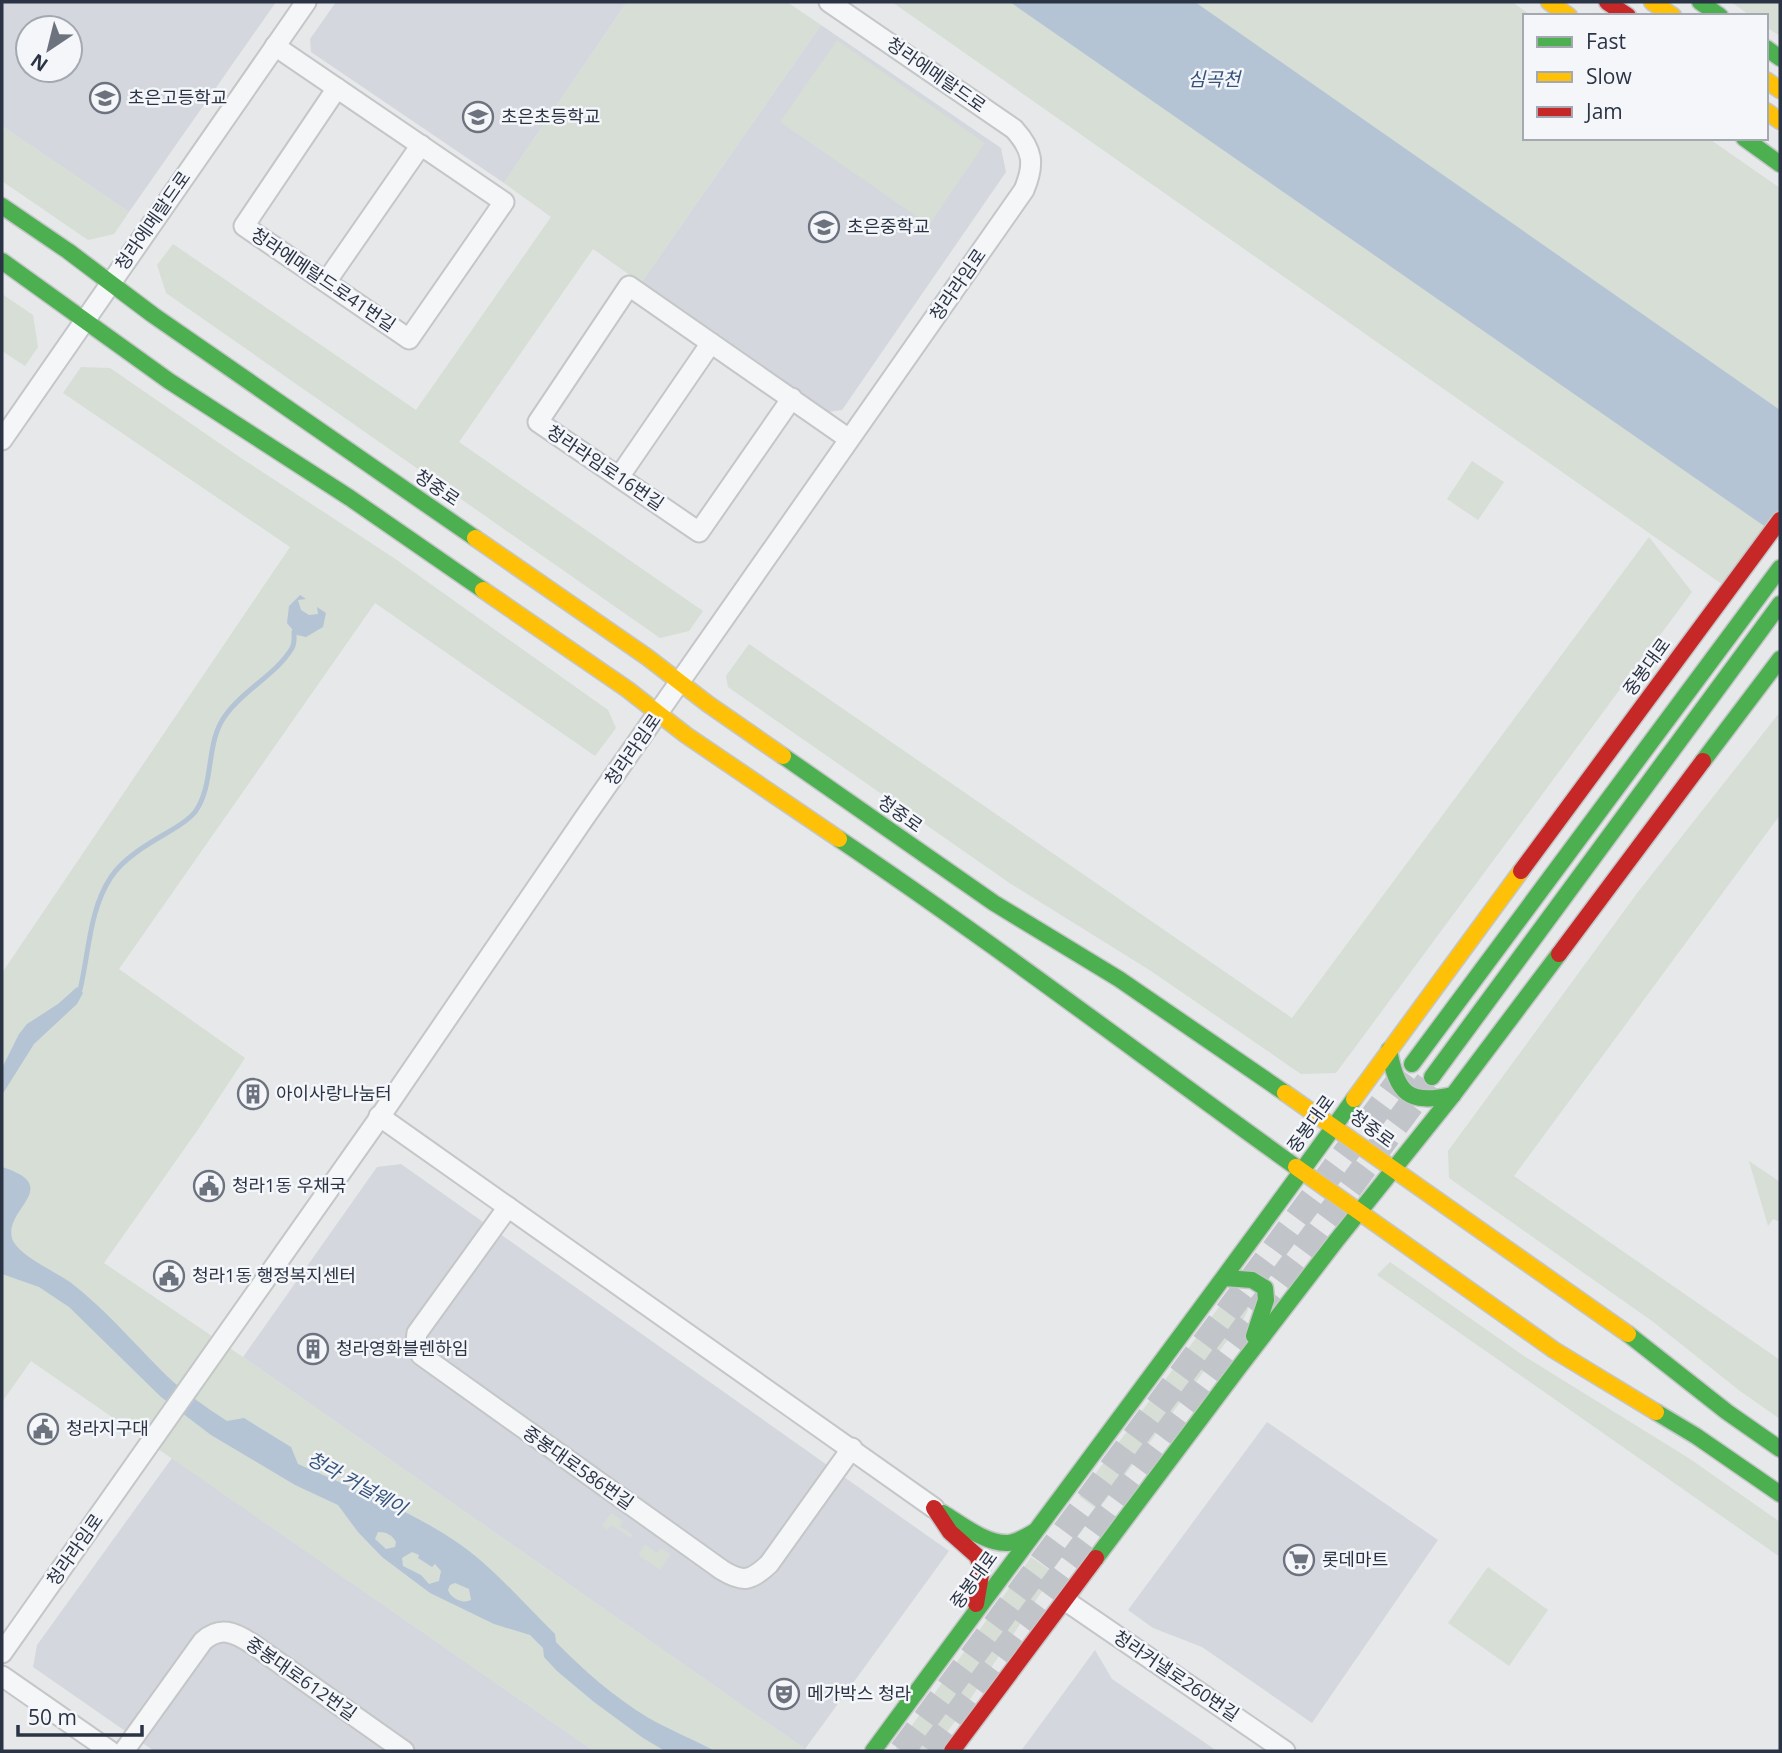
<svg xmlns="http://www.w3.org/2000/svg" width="1782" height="1753" viewBox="0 0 1782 1753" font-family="'Open Sans','Noto Sans KR',sans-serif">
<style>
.built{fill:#d4d7dd;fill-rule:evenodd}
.green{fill:#d6ded6}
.water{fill:#b4c4d5;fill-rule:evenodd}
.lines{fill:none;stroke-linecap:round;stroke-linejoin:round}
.stream{stroke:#b4c4d5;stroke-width:5}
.secondary-tunnel{stroke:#c1c4c9;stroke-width:26;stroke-dasharray:26 13;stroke-linecap:butt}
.street-casing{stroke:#c4c6c8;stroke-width:23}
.fast-casing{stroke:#c4c6c8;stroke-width:19}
.slow-casing{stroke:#c4c6c8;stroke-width:19}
.jam-casing{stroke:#c4c6c8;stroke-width:19}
.street{stroke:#f5f6f7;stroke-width:19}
.fast{stroke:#4caf50;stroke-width:16}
.slow{stroke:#ffc107;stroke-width:16}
.jam{stroke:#c62828;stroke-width:16}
.labels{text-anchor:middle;stroke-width:5;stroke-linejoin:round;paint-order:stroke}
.street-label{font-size:18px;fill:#2b3445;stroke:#f4f6f9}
.poi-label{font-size:18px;fill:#2b3445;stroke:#f4f6f9;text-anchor:start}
.water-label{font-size:19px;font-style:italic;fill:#34527a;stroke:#f4f6f9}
</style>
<rect width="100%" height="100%" fill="#e6e8ea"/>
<!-- built -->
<g class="built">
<path d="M2 2H276L129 212 2 126ZM70 28V70H28V28Z"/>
<path d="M336 2H627L504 183 311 52 310 39Z"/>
<path d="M821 25 1001 148 1006 172 842 410 828 412 641 283Z"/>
<path d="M401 1164 949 1551 805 1749 243 1357 377 1167Z"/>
<path d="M1267 1422 1438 1540 1312 1723 1202 1647 1153 1628 1128 1610Z"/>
<path d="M172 1458 594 1751H154L33 1667 37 1645Z"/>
<path d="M1095 1650 1112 1679 1217 1751H1021Z"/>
</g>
<!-- green -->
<g class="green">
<path d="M627 2H787L821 25 641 283 593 249 459 442 703 611 689 631 660 638 166 293 157 265 173 244 416 410 551 217 504 183Z"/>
<path d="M892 2H1512L1532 16H1525V138H1708L1780 188V503L1729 589Z"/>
<path d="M1731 2H1780V36L1766 27V16H1751Z"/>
<path d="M837 40 985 143 929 225 780 122Z"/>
<path d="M2 126 129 212 114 234 88 240 2 181Z"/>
<path d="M2 294 33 315 38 347 25 366 2 351Z"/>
<path d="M81 367 110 368 238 456 394 558 608 710 616 728 595 756 375 603 119 969 245 1058 199 1128 104 1263 243 1357 808 1751H594L31 1361 2 1402V973L290 547 63 393Z"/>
<path d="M1472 461 1504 482 1478 520 1447 499Z"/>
<path d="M1649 537 1692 592 1336 1073 1301 1074 1151 971 1011 884 728 687 726 676 749 644 1292 1018Z"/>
<path d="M1780 712V815L1514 1176 1780 1360V1419L1740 1391 1652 1321 1449 1178 1448 1151 1638 892Z"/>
<path d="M1749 1161 1780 1182V1222L1773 1219 1768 1226Z"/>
<path d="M1390 1262 1524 1356 1690 1459 1780 1522V1557L1377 1275Z"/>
<path d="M1235 1294 1246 1299 1248 1310 1243 1320 1098 1510 1079 1496 1225 1299 1228 1295Z"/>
<path d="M611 1513 623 1521 620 1526 633 1535 631 1538 611 1525 607 1530 602 1526Z"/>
<path d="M645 1544 657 1553 661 1548 671 1554 660 1570 638 1555Z"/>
<path d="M1031 1557 1054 1573 957 1719 932 1751H894Z"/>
<path d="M1488 1567 1548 1610 1509 1666 1448 1623Z"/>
</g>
<!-- water -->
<g class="water">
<path d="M1010 2H1195L1780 410V537Z"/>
<path d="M300 595 306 599 298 600 301 610 309 615 318 614 317 607 326 613 323 627 306 637 297 635 287 623 289 606Z"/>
<path d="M77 987 83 993 77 1004 34 1044 2 1095V1068L19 1034 27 1024 58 1004Z"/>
<path d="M2 1167C66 1187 0 1210 13 1241 22 1257 54 1271 70 1282 103 1307 130 1339 159 1368 179 1389 203 1405 227 1421L244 1418 291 1447 298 1464C354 1489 411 1510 461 1545 497 1571 524 1604 555 1634L556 1642C583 1670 613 1696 647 1717 669 1730 693 1739 715 1751H665L643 1738 594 1702 557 1671 544 1657 543 1648 530 1635 494 1624 430 1593 382 1557 358 1532 338 1505 295 1485 211 1435 161 1397 69 1307 39 1287 2 1274ZM378 1532C387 1532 392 1535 396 1542L395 1547 386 1549 375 1539ZM412 1552 419 1555 418 1558 432 1567 435 1564 441 1571 439 1581 429 1584 421 1575 403 1566 402 1558ZM455 1583 469 1589 471 1600C463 1604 451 1599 448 1590L450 1585Z"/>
</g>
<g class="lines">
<!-- stream -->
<path class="stream" d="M80 990C89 953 89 910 111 877 123 859 146 845 165 834 175 828 187 822 195 812 215 784 205 743 225 716 243 690 276 675 292 648 295 643 294 638 294 632"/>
<!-- secondary-tunnel -->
<g class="secondary-tunnel">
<path d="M902 1751 1411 1065"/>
<path d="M930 1751 1428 1082"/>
</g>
<!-- street casing -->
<g class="street-casing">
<g id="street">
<path d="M275 46 504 202 409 339 244 226 337 88"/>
<path d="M326 282 421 145"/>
<path d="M792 398 699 532 538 422 629 286 849 439"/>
<path d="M2 440 306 2"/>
<path d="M619 477 711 343"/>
<path d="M379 1116 934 1508"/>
<path d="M508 1207 417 1333 416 1341 421 1355 722 1570C743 1583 751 1581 769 1564L852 1448"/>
<path d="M1066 1601 1285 1751"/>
<path d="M2 1653 375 1124 585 817 1024 190C1035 164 1033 150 1014 129L829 2"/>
<path d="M2 1676 110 1751"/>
<path d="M124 1751 203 1641C220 1626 234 1632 251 1643L404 1751"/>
</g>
</g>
<!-- fast casing -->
<g class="fast-casing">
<g id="fast">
<path d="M1700 2 1720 16"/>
<path d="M1766 48 1780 58"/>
<path d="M1744 138 1780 164"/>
<path d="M2 206 68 251 153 315 475 538"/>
<path d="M2 261 169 381 350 498 483 590"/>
<path d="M783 756 994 903 1119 979 1285 1093"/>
<path d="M1703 761 1780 659"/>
<path d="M839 839C995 944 1144 1058 1296 1167"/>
<path d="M1389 1050C1397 1094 1408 1105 1453 1095"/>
<path d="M1412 1064 1780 568"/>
<path d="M1432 1077 1780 604"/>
<path d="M1225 1278 1252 1280 1265 1288 1266 1300 1254 1336"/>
<path d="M1628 1334 1727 1412 1780 1449"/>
<path d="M1656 1412 1696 1436 1780 1494"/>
<path d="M943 1513C961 1524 986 1544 1008 1543 1018 1542 1026 1536 1034 1532"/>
<path d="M1096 1558 1240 1366 1336 1241 1453 1095 1559 954"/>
<path d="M873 1751C1033 1533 1196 1318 1354 1099"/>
</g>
</g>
<!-- slow casing -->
<g class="slow-casing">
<g id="slow">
<path d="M1549 2 1569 16"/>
<path d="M1652 2 1673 16"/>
<path d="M1766 80 1780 90"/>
<path d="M1766 111 1780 121"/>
<path d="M475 538 647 657 708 704 783 756"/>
<path d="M483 590 627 689 686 735 839 839"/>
<path d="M1285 1093 1628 1334"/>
<path d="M1354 1099 1521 871"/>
<path d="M1296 1167 1554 1350 1656 1412"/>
</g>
</g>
<!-- jam casing -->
<g class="jam-casing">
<g id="jam">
<path d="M1607 2 1628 16"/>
<path d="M1521 871 1780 520"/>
<path d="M1559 954 1703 761"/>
<path d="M934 1508 950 1532 977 1556 982 1569 976 1604"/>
<path d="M952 1751 1096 1558"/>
</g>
</g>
<!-- street -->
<use href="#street" class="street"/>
<!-- fast -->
<use href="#fast" class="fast"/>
<!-- slow -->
<use href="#slow" class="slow"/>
<!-- jam -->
<use href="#jam" class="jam"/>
</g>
<!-- icons -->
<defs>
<g id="school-ring" transform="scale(1.575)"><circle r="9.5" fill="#f4f6f9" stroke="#6c737f" stroke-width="1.5"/><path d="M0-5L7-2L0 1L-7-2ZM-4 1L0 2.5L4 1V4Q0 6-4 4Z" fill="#6c737f"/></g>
<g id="building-ring" transform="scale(1.575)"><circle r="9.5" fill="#f4f6f9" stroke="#6c737f" stroke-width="1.5"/><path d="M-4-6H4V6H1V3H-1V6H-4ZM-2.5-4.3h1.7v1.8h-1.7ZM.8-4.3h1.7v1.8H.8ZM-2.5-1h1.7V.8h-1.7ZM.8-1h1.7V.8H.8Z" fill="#6c737f"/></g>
<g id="civic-ring" transform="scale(1.575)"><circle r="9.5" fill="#f4f6f9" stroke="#6c737f" stroke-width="1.5"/><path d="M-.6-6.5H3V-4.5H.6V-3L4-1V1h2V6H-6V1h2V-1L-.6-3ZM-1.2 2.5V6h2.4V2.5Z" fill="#6c737f"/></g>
<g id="supermarket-ring" transform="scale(1.575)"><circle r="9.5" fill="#f4f6f9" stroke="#6c737f" stroke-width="1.5"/><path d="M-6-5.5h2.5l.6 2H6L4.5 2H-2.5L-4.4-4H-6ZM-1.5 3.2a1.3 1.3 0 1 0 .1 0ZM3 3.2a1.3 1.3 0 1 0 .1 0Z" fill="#6c737f"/></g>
<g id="theatre-ring" transform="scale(1.575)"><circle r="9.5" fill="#f4f6f9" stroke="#6c737f" stroke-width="1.5"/><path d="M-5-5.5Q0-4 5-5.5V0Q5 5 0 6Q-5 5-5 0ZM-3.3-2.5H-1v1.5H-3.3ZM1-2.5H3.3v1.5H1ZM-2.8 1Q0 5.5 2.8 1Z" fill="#6c737f"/></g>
</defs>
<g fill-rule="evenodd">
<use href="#school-ring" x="105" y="98"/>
<use href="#school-ring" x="478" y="117"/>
<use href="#school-ring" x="824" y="227"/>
<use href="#building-ring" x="253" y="1094"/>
<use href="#civic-ring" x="209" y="1186"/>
<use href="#civic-ring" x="169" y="1276"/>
<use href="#building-ring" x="313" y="1349"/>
<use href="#civic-ring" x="43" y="1429"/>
<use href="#supermarket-ring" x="1299" y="1560"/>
<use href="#theatre-ring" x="784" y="1694"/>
</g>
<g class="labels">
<!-- street labels -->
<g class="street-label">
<text transform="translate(936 75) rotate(35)" y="6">청라에메랄드로</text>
<text transform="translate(153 221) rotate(-55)" y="6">청라에메랄드로</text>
<text transform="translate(323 280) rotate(34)" y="6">청라에메랄드로41번길</text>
<text transform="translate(958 285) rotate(-55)" y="6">청라라임로</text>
<text transform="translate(605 468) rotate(34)" y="6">청라라임로16번길</text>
<text transform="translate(437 488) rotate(34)" y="6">청중로</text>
<text transform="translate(1647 667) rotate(-54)" y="6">중봉대로</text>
<text transform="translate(633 750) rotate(-55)" y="6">청라라임로</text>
<text transform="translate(900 814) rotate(35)" y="6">청중로</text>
<text transform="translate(1311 1124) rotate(-54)" y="6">중봉대로</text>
<text transform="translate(1372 1129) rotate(36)" y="6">청중로</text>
<text transform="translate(578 1468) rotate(35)" y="6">중봉대로586번길</text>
<text transform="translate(75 1550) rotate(-55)" y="6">청라라임로</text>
<text transform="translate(974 1580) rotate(-54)" y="6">중봉대로</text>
<text transform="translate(1176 1676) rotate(34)" y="6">청라커낼로260번길</text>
<text transform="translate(301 1679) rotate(35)" y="6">중봉대로612번길</text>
</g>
<!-- poi labels -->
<g class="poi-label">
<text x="128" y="104">초은고등학교</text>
<text x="501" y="123">초은초등학교</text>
<text x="847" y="233">초은중학교</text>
<text x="276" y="1100">아이사랑나눔터</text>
<text x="232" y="1192">청라1동 우채국</text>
<text x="192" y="1282">청라1동 행정복지센터</text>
<text x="336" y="1355">청라영화블렌하임</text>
<text x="66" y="1435">청라지구대</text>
<text x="1322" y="1566">롯데마트</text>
<text x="807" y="1700">메가박스 청라</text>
</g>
<!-- water labels -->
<g class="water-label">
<text x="1214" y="86">심곡천</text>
<text transform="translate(357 1483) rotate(29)" y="7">청라 커널웨이</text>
</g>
</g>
<!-- border -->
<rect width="1782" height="1753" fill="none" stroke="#2b3445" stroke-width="7"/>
<!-- legend -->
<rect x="1523" y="14" width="245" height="126" fill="#f4f6f9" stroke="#a4a8b1" stroke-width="2"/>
<rect x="1537" y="37" width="35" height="10" fill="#4caf50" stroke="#a4a8b1" stroke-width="2"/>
<text x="1586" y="49" font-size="21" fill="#2b3445">Fast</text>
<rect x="1537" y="72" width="35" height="10" fill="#ffc107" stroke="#a4a8b1" stroke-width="2"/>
<text x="1586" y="84" font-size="21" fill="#2b3445">Slow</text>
<rect x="1537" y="107" width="35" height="10" fill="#c62828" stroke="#a4a8b1" stroke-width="2"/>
<text x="1586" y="119" font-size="21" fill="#2b3445">Jam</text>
<!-- north arrow -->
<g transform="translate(49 49) rotate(215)"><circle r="33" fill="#f4f6f9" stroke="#a4a8b1" stroke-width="2"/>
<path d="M0-5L12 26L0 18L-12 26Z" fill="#6c737f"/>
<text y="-10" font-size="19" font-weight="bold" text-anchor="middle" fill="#2b3445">N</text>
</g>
<!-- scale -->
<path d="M18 1725v10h124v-10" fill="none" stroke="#2b3445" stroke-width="3.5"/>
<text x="28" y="1725" font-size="21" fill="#2b3445" stroke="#f4f6f9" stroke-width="5" paint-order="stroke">50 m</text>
</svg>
